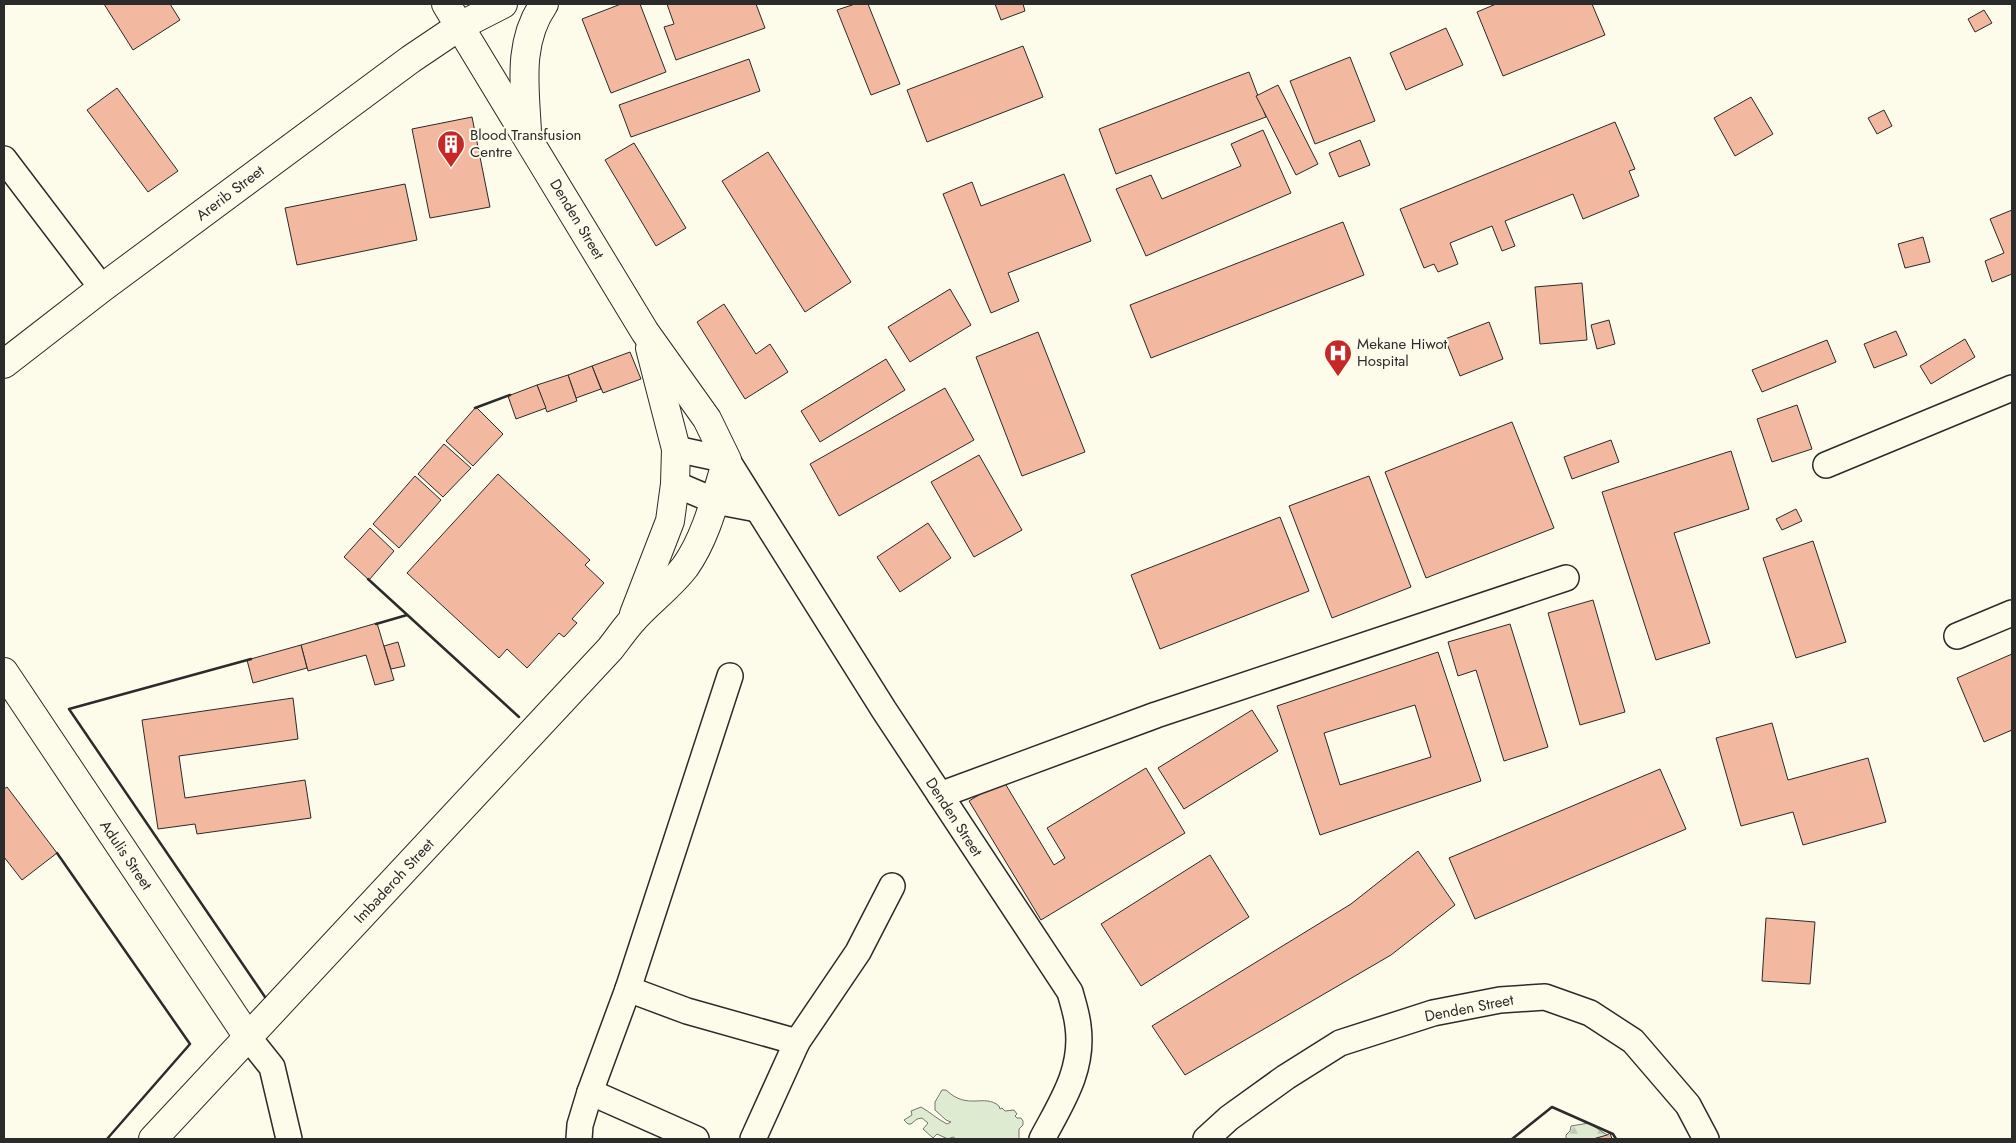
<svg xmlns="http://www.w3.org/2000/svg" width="2016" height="1143" viewBox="0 0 2016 1143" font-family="Jost,sans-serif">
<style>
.grass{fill:#deebd1;stroke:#74746e}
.forest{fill:url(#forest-firs);stroke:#74746e}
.building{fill:#f2b8a0;stroke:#2b2b2b;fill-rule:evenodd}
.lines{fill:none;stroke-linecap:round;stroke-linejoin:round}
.street-casing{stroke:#2b2b2b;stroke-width:28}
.secondary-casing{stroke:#2b2b2b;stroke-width:30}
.primary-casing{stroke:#2b2b2b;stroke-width:30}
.street{stroke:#fdfbea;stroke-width:25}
.secondary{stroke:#fdfbea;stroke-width:28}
.primary{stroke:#fdfbea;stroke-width:28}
.wall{stroke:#2b2b2b;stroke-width:2.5}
.labels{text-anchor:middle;stroke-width:4;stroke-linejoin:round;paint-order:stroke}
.poi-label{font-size:15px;fill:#2b2b2b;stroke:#fdfbea;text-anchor:start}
.street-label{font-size:15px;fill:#2b2b2b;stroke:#fdfbea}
</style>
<defs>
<pattern id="forest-firs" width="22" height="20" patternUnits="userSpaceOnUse" patternTransform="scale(1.25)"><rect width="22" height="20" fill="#deebd1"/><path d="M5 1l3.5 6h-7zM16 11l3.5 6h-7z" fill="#bfcab4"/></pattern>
</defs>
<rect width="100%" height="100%" fill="#fdfbea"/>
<!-- grass -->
<path class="grass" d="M942 1090H946C968 1111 984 1093 999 1106L1000 1109 1002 1108 1005 1111 1014 1110 1017 1114 1015 1116 1017 1118H1021L1023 1121V1125L1019 1129V1139H956L953 1137 948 1139 937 1134 933 1138 923 1129 928 1123 922 1118 917 1119 911 1124H908L904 1120 912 1115 911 1111 921 1107C930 1112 937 1119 947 1124L951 1122 946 1120 935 1110V1102Z"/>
<!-- forest -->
<path class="forest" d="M1589 1123 1607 1135 1605 1139H1566V1135L1570 1131 1571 1126Z"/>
<!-- building -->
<g class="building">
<path d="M104 4H170L180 20 133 50Z"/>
<path d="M621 4H640L666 72 611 93 582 19Z"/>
<path d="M667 4H756L765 28 676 60 664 27 674 24Z"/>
<path d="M855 4H868L900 84 871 95 837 10Z"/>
<path d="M995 4H1023L1025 11 1001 20Z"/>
<path d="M1496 4H1592L1605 35 1503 76 1477 12Z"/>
<path d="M1984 10 1992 23 1975 32 1968 19Z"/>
<path d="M1446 28 1463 65 1406 90 1390 53Z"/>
<path d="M1023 46 1043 97 927 142 907 90Z"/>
<path d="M1350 57 1375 121 1315 144 1290 81Z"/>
<path d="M749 59 760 91 631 137 619 105Z"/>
<path d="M1249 72 1266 117 1116 174 1099 129Z"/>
<path d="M1278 85 1318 164 1296 175 1256 96Z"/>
<path d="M117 88 178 171 148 192 87 110Z"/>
<path d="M1751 97 1773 134 1735 156 1714 118Z"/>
<path d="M1884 110 1892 126 1877 134 1868 118Z"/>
<path d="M472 117 490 207 430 218 412 129Z"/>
<path d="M1615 122 1635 169 1629 171 1639 196 1583 219 1573 194 1505 221 1515 246 1502 251 1492 226 1450 243 1458 264 1438 272 1434 264 1424 268 1400 209Z"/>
<path d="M1263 130 1291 193 1146 256 1116 189 1151 175 1162 199 1241 166 1231 144Z"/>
<path d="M1360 140 1370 165 1339 177 1329 153Z"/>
<path d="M634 143 686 228 656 246 605 160Z"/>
<path d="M768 152 851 282 805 312 722 181Z"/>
<path d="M1064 174 1091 241 1008 273 1019 301 991 313 943 194 972 182 981 206Z"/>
<path d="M405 184 417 240 297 265 285 208Z"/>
<path d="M2012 210V274L1992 282 1985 261 2004 253 1990 219Z"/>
<path d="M1343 222 1364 275 1151 358 1130 305Z"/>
<path d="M1923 237 1930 262 1905 268 1898 244Z"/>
<path d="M1582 283 1587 340 1540 344 1535 287Z"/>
<path d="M950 289 971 325 910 362 888 327Z"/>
<path d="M724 304 756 354 770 344 788 372 745 399 697 322Z"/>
<path d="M1609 320 1615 344 1597 349 1591 325Z"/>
<path d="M1489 322 1503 359 1460 376 1445 339Z"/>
<path d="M1896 331 1907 355 1874 368 1864 344Z"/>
<path d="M1038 332 1085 452 1022 476 976 357Z"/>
<path d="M1965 339 1975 357 1931 384 1920 366Z"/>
<path d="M1827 340 1836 362 1762 392 1752 370Z"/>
<path d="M630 352 641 379 603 393 592 366Z"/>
<path d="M886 359 905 390 820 442 801 411Z"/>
<path d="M592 366 601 389 576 398 568 375Z"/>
<path d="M568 375 577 401 547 412 537 385Z"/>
<path d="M537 385 546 408 516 419 508 396Z"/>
<path d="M945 388 974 440 839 516 810 464Z"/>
<path d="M1797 405 1812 449 1772 462 1757 419Z"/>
<path d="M476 407 503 434 473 466 446 441Z"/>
<path d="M1512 422 1554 528 1426 578 1385 472Z"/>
<path d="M1611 440 1619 462 1572 479 1564 457Z"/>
<path d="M444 444 471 468 443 497 418 474Z"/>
<path d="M1731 451 1749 509 1674 533 1710 643 1656 660 1602 492Z"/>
<path d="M979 455 1022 530 974 557 931 482Z"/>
<path d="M498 474 590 560 585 565 604 583 572 619 577 623 564 637 559 633 527 668 507 649 499 658 407 573Z"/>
<path d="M415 476 441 500 399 548 373 524Z"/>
<path d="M1369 476 1411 587 1332 618 1289 506Z"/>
<path d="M1796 509 1802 521 1782 530 1776 519Z"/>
<path d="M1280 517 1309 591 1160 649 1131 575Z"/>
<path d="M928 523 951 558 900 592 877 557Z"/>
<path d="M370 528 394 551 369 580 344 557Z"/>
<path d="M1813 541 1846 642 1796 658 1763 558Z"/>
<path d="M1593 600 1625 712 1580 725 1548 613Z"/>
<path d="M377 623 394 680 375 685 366 655 308 671 301 645Z"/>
<path d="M1510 624 1548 747 1504 761 1476 670 1458 676 1448 642Z"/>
<path d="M398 642 405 666 391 669 384 646Z"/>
<path d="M301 645 307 668 253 683 247 660Z"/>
<path d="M1438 652 1481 781 1320 835 1277 706ZM1415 705 1431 757 1340 785 1324 733Z"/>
<path d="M2012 654V730L1984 742 1957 678Z"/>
<path d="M293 698 298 739 179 756 185 798 305 780 311 818 197 834 195 824 158 829 142 720Z"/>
<path d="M1252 710 1278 751 1184 809 1158 768Z"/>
<path d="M1772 723 1788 780 1868 758 1886 822 1803 845 1793 812 1741 826 1716 738Z"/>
<path d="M1146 768 1185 833 1041 920 969 801 1003 780 1054 865 1065 858 1047 828Z"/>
<path d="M1660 769 1686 829 1475 919 1449 858Z"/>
<path d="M7 787 57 853 22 880 4 857V789Z"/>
<path d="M1418 851 1455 905 1391 955 1185 1075 1152 1026 1351 904Z"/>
<path d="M1210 855 1249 917 1141 986 1101 924Z"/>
<path d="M1766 918 1815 922 1810 984 1762 981Z"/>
<path d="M1610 1133 1612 1139H1593L1607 1135Z"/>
</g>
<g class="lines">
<!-- street casing -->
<g class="street-casing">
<g id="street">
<path d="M4 159 102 288"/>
<path d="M676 449 727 460 884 710 1070 992C1073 1003 1077 1015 1078 1026 1084 1070 1061 1103 1042 1139"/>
<path d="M1826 465 2012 388"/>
<path d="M675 484 715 501 757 509"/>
<path d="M1957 636 2012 613"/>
<path d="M940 795 1156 715 1566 578"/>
<path d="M628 989 687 1011 797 1042"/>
<path d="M248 1037 272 1067 289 1139"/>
<path d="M590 1092 696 1139"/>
<path d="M579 1139 580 1125 590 1092 628 989 730 676"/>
<path d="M753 1139 797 1042 858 952 892 886"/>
<path d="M1206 1139 1229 1118 1286 1077 1340 1043 1433 1013 1500 1000 1545 997 1590 1013 1633 1041 1688 1105 1706 1139"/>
</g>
</g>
<!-- secondary casing -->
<g class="secondary-casing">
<g id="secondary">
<path d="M4 364 102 288 411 59 460 26 503 4"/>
<path d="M4 672 248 1037"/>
</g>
</g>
<!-- primary casing -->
<g class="primary-casing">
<g id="primary">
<path d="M527 132C525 88 517 43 544 4"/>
<path d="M634 614 670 521 675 484 676 449 650 348"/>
<path d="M153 1139 610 649C617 640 624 630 631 622 648 602 669 588 685 567 707 536 716 495 727 460L707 419 645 332 446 4"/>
</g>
</g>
<!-- street -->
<use href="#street" class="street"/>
<!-- secondary -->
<use href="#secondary" class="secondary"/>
<!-- primary -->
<use href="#primary" class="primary"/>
<!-- wall -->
<g class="wall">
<path d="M475 408 510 395"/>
<path d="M368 579 519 717"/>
<path d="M376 624 407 615"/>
<path d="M251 659 69 709 265 997"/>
<path d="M57 853 190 1044 107 1139"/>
<path d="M1512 1139 1552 1107 1613 1134 1616 1139"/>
</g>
</g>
<!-- icons -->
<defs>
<g id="building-pin" transform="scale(1.4375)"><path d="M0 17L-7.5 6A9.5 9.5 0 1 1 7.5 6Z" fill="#c62828" stroke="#fdfbea"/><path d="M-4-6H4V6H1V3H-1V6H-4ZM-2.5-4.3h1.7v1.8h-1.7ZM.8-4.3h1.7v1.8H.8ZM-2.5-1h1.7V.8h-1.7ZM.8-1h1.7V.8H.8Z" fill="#fff"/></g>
<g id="hospital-pin" transform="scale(1.4375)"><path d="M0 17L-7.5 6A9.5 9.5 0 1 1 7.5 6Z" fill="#c62828" stroke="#fdfbea"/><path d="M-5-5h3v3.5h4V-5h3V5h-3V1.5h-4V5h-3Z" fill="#fff"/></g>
</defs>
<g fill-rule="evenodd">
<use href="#building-pin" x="451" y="144"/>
<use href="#hospital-pin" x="1338" y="353"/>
</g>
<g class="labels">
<!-- poi labels -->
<g class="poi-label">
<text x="470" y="140">Blood Transfusion<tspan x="470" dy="17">Centre</tspan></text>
<text x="1357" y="349">Mekane Hiwot<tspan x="1357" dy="17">Hospital</tspan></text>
</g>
<!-- street labels -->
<g class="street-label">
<text transform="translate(230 193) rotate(-37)" y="5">Arerib Street</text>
<text transform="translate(577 219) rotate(59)" y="5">Denden Street</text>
<text transform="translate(954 817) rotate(57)" y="5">Denden Street</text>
<text transform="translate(126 855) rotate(56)" y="5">Adulis Street</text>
<text transform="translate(394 881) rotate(-47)" y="5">Imbaderoh Street</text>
<text transform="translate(1469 1008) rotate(-11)" y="5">Denden Street</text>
</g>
</g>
<!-- border -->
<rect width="2016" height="1143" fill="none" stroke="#2b2b2b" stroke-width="10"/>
</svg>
